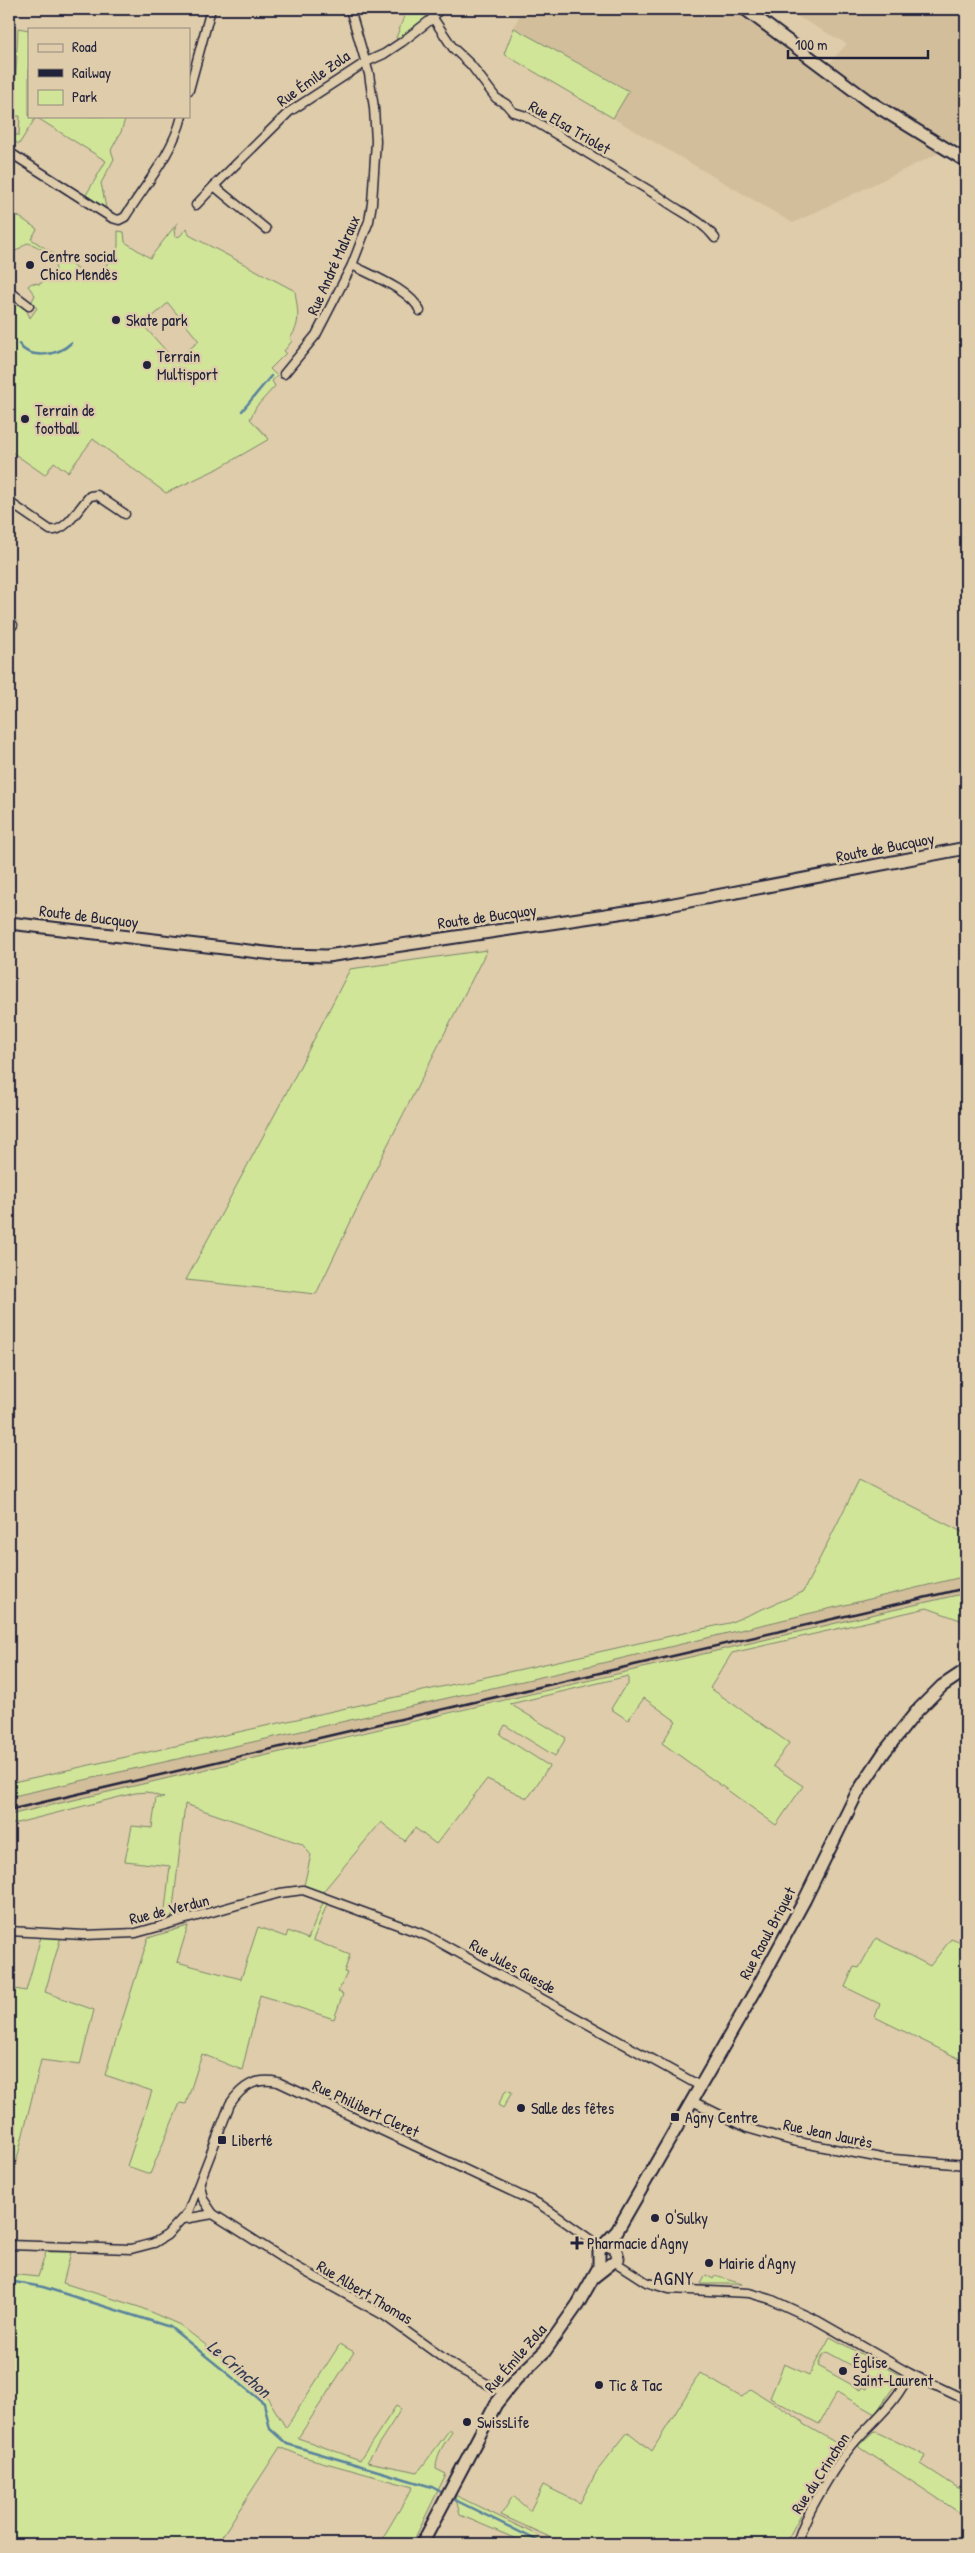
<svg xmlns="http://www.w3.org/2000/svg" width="975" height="2553" viewBox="0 0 975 2553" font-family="'Patrick Hand',sans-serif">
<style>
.built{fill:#d2be9b}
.green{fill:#d1e599;stroke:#7a846a;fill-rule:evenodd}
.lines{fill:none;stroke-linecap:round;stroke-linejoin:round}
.stream{stroke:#59829d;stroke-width:2.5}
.street-casing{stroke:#22223b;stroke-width:11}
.secondary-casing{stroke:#22223b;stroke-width:15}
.street{stroke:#deccaa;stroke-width:8}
.secondary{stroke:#deccaa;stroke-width:11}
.rail{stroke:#22223b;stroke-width:2.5}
.poi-dot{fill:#22223b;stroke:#deccaa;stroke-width:2}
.labels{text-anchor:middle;stroke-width:5;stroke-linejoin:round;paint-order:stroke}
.street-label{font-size:16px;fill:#22223b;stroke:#deccaa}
.poi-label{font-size:16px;fill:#22223b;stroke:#deccaa;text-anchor:start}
.water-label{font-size:18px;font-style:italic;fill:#303a54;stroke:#deccaa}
.quarter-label{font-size:19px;letter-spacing:1px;fill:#22223b;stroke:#deccaa}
</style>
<rect width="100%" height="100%" fill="#deccaa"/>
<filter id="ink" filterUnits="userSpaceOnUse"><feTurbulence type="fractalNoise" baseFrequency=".02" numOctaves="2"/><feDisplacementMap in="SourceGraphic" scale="10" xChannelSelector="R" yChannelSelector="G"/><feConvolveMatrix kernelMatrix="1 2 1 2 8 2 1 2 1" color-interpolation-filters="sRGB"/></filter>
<g filter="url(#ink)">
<!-- built -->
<g class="built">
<path d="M522 9H745L825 68 847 44 784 9H966V135L947 149 793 223 613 118 629 90 514 28Z"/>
<path d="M966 1576V1593L939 1600 315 1742 259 1759 9 1815V1797L598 1664Z"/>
</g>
<!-- green -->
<g class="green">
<path d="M407 9H439L402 42 396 38Z"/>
<path d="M18 28 29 30V116H126L121 132 111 150 114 159 101 183 106 208 86 195 106 161 36 117 19 144 14 141V135H19L20 116H13L17 56 9 55V51H17Z"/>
<path d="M514 28 629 91 613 118 504 54Z"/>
<path d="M9 210 37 229 31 239 96 281 118 247V231L124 232 125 242 150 258 178 222 174 230 175 237 180 236 187 228 189 235 295 291C297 308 302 323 290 338L292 341 284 351 286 353 270 369 277 376 272 381 275 386 256 407 250 419 269 439 219 468 166 493 93 439 68 472 54 462 45 475 9 450V297L26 309 30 318 37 308 31 303 35 295 28 286 32 283 40 284 56 270C55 257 39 245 27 243L16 251 9 242ZM168 303 199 341 175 361 143 325Z"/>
<path d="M487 950 385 1150 316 1294 186 1280 290 1086 350 969Z"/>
<path d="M859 1480 966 1534V1576L598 1664 9 1797V1783L729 1623 803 1592Z"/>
<path d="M966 1593V1622L927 1608 732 1653 710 1688 789 1743 773 1766 803 1786 776 1825 662 1743 676 1721 644 1698 628 1720 611 1709 623 1689 628 1685V1676L510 1704 566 1738 555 1756 505 1725 500 1734 502 1736 549 1766 530 1795 527 1798 487 1779 436 1844 415 1828 405 1841 381 1822 320 1895 303 1890 311 1855 302 1844 185 1804 172 1917 164 1919 170 1866 125 1861 132 1826 152 1828 156 1798H164L147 1792 135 1793 9 1825V1815Z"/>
<path d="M325 1898 329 1899 313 1940 350 1955 344 1972 347 1973 338 1992 343 1994 334 2019 260 1995 242 2070 202 2054 186 2104 180 2103 150 2174 127 2166 152 2091 105 2075 148 1938 188 1926 177 1962 241 1979 258 1927 286 1937 288 1931 308 1939Z"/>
<path d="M42 1933H62L45 1992 94 2010 80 2065 41 2060 9 2192V1988L26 1991Z"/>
<path d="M876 1938 930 1966 951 1939 966 1945V2062L875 2017 880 2004 845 1987 854 1967 859 1968Z"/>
<path d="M506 2090 512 2092 503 2108 498 2105Z"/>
<path d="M46 2252H71L63 2283 139 2307 180 2325 256 2384 267 2397 286 2428 340 2344 354 2352 298 2438 360 2460 396 2406 401 2409 367 2462 418 2472 450 2429 452 2432C444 2444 436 2454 436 2469L446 2474 412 2544H379L413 2487 304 2457 280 2447 217 2544H9V2274L38 2277Z"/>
<path d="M706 2275 713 2279 715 2276 742 2284H701Z"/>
<path d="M830 2337 901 2376 875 2414 837 2392 819 2424 770 2398 784 2364 809 2375ZM827 2352 869 2375 868 2379 871 2381 867 2389 863 2387 861 2390 818 2366 822 2356Z"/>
<path d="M700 2373 739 2396 742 2397 751 2389 802 2421 803 2424 838 2444 840 2450 820 2479 785 2544H565L501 2515 513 2496 530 2511 543 2485 580 2503 597 2471 628 2432 652 2451Z"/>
<path d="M874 2431 925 2455 921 2464 966 2493V2517L858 2446Z"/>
<path d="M455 2495 555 2544H528L460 2515Z"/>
</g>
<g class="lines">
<!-- stream -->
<g class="stream">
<path d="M19 344C29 360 58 356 71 343"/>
<path d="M242 411 271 376"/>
<path d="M9 2281 43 2287 170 2327 264 2403 270 2429 287 2444 432 2487 445 2494"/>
<path d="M449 2497 544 2544"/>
</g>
<!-- street casing -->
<g class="street-casing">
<g id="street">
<path d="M433 18 453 48 471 65 496 98 506 104 513 112 526 116 660 197C679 212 701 219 715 238"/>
<path d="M189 90 211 9"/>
<path d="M9 152 112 218 119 220 125 217C145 185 173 153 182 116"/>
<path d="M214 186 289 112 366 62 384 54 402 42 433 18 439 9"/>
<path d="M196 205 214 186 266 229"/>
<path d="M352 265C371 275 412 291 420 311"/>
<path d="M9 291 29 306"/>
<path d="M284 374 316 335 352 265 369 221 372 203 376 141 374 108 369 74 350 9"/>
<path d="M9 502 50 530C66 533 80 506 90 496L97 495 125 514"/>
<path d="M9 628 13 625"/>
<path d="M9 1931 84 1935 136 1933 280 1893 303 1890 428 1936 700 2086"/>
<path d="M692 2101 747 2128 793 2141 881 2158 966 2165"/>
<path d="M200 2185 203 2199 213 2214 295 2266 385 2316 454 2366 504 2393"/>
<path d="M184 2219 213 2214"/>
<path d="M9 2245 131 2249 154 2243 167 2235 188 2212 230 2104C242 2086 256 2077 278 2082L541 2205 601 2247"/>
<path d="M615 2262 646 2282 669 2289 749 2293 770 2299 818 2321 909 2373 966 2400"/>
<path d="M797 2544C804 2515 839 2458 860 2436 878 2417 900 2398 909 2373"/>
</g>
</g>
<!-- secondary casing -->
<g class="secondary-casing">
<g id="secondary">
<path d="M745 9 867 100 966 161"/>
<path d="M9 923 283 955 327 956 653 908 966 848"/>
<path d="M595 2276 618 2258 615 2247 606 2244"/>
<path d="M422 2544 496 2404 516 2379 545 2351 578 2304 599 2267V2250L617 2231 758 1986 804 1901 857 1793 885 1751 917 1711 942 1686 966 1670"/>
</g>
</g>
<!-- street -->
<use href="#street" class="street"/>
<!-- secondary -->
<use href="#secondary" class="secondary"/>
<!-- rail -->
<path class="rail" d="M9 1810 966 1588"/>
</g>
</g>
<!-- markers -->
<g class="poi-dot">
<circle cx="30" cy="265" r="5"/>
<circle cx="116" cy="320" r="5"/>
<circle cx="147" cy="365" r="5"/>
<circle cx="25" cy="419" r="5"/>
<circle cx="521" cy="2108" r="5"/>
<rect x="670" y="2112" width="10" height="10" rx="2.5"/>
<rect x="217" y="2135" width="10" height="10" rx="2.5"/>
<circle cx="655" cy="2218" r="5"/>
<path d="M574.5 2235.5h5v5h5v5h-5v5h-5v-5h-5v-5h5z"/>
<circle cx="709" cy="2263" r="5"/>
<circle cx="843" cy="2371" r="5"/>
<circle cx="599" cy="2385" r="5"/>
<circle cx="467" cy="2422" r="5"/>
</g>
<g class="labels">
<!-- street labels -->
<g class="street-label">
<text transform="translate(313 78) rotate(-35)" y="6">Rue Émile Zola</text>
<text transform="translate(570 127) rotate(30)" y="6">Rue Elsa Triolet</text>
<text transform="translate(333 265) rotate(-66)" y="6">Rue André Malraux</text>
<text transform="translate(885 847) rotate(-11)" y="6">Route de Bucquoy</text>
<text transform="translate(89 916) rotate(7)" y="6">Route de Bucquoy</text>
<text transform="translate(487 916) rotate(-8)" y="6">Route de Bucquoy</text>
<text transform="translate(169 1909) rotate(-14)" y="6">Rue de Verdun</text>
<text transform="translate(767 1933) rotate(-62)" y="6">Rue Raoul Briquet</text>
<text transform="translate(513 1966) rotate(29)" y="6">Rue Jules Guesde</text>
<text transform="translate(366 2108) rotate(25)" y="6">Rue Philibert Cleret</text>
<text transform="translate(828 2133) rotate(12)" y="6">Rue Jean Jaurès</text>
<text transform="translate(365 2292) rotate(31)" y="6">Rue Albert Thomas</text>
<text transform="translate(515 2358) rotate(-49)" y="6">Rue Émile Zola</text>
<text transform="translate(820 2473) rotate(-57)" y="6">Rue du Crinchon</text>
</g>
<!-- poi labels -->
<g class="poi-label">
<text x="40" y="262">Centre social<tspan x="40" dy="18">Chico Mendès</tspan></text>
<text x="126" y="326">Skate park</text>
<text x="157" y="362">Terrain<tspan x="157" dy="18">Multisport</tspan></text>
<text x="35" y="416">Terrain de<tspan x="35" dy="18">football</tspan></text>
<text x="531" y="2114">Salle des fêtes</text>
<text x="685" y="2123">Agny Centre</text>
<text x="232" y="2146">Liberté</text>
<text x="665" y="2224">O'Sulky</text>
<text x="587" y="2249">Pharmacie d'Agny</text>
<text x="719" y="2269">Mairie d'Agny</text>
<text x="853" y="2368">Église<tspan x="853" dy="18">Saint-Laurent</tspan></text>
<text x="609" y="2391">Tic &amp; Tac</text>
<text x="477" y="2428">SwissLife</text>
</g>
<!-- water labels -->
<g class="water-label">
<text transform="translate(239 2369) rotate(41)" y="6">Le Crinchon</text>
</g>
<!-- quarter labels -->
<g class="quarter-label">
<text x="674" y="2285">AGNY</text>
</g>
</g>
<!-- margin -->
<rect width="975" height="2553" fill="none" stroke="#deccaa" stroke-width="30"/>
<rect x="15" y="15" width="945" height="2523" fill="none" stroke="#22223b" stroke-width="2" filter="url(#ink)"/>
<!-- legend -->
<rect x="28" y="28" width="162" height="90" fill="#deccaa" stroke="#93887e"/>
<rect x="38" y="44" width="25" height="8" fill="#deccaa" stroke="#93887e"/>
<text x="72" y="52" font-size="15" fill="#22223b">Road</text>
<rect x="38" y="69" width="25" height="8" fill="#22223b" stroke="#93887e"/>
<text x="72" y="78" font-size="15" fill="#22223b">Railway</text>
<rect x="38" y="90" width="25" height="15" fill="#d1e599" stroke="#93887e"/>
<text x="72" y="102" font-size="15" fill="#22223b">Park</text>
<!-- scale -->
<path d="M788 50v8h140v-8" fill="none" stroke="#22223b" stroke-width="2.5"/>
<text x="795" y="50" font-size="15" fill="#22223b" stroke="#deccaa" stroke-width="4" paint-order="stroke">100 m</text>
</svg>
